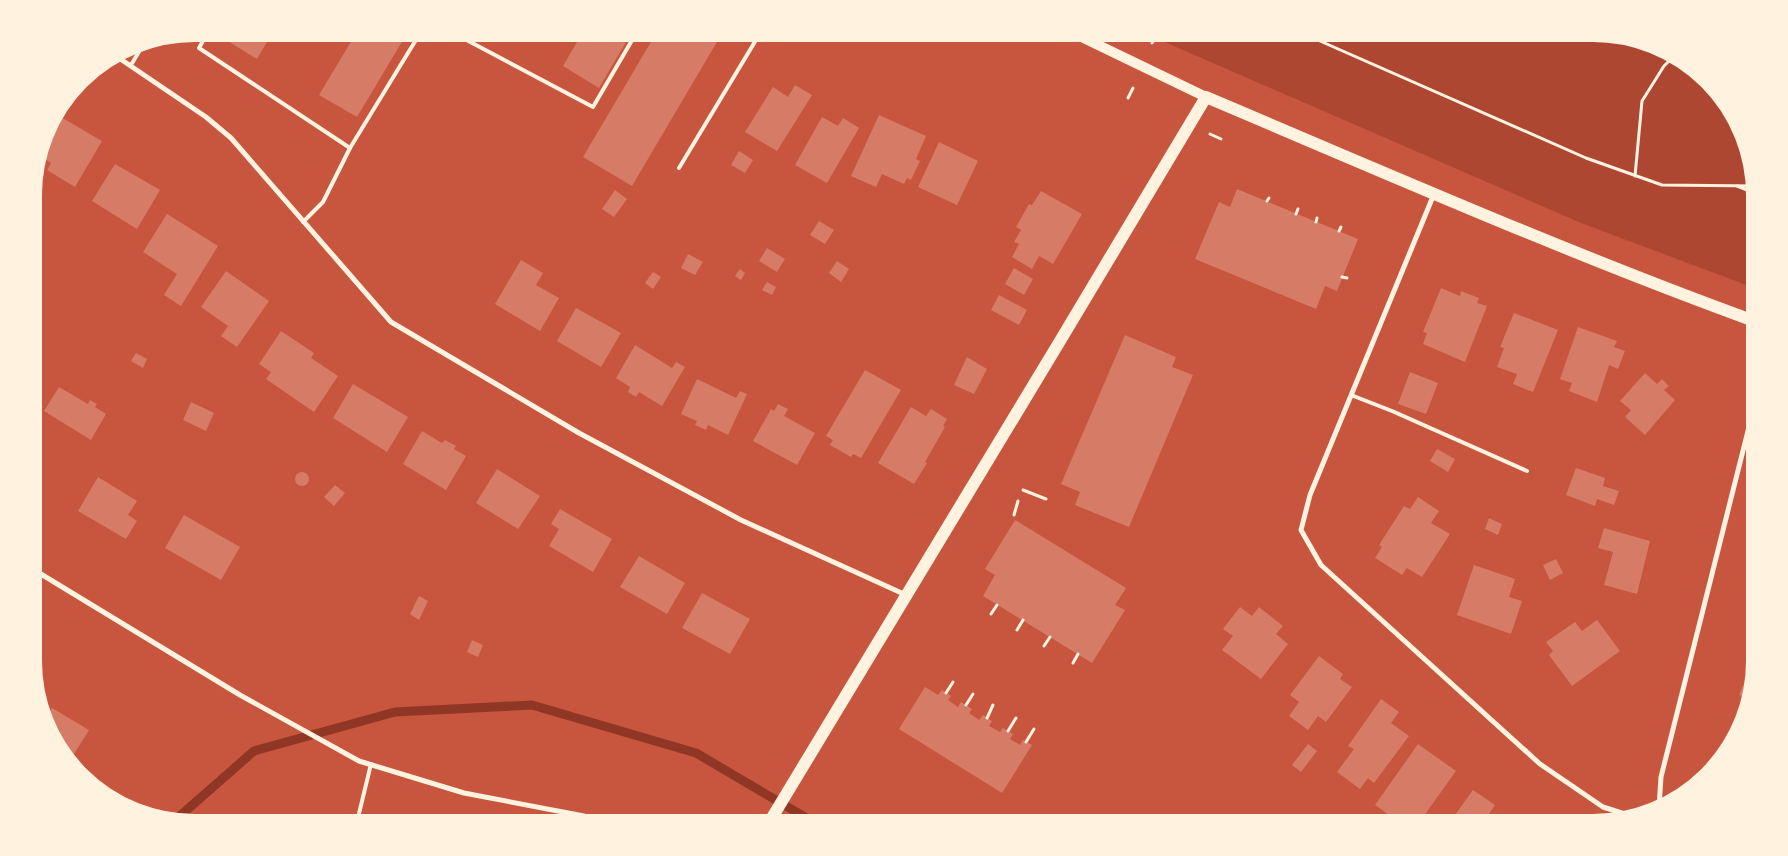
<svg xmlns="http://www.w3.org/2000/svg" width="1788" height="856" viewBox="0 0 1788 856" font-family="'Fira Sans',sans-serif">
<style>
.green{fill:#ae4732}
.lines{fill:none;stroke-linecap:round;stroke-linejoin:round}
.stream{stroke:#8f3625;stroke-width:9}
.building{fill:#d67c66}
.path{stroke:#fff3e0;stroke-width:3}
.service{stroke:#fff3e0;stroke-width:4}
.minor{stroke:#fff3e0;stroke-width:5}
.secondary{stroke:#fff3e0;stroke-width:10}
.primary{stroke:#fff3e0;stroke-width:12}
.rim{fill:none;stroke:#fff3e0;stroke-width:6}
</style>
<rect width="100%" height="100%" fill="#c8553d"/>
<!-- green -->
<path class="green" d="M1137 30H1594L1657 43 1724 95 1757 173V289L1581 223Z"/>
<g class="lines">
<!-- stream -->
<path class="stream" d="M173 822 254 751 395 712 532 705 696 753 820 826"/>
</g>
<!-- building -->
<g class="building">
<path d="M221 30H274L257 59 218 35Z"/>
<path d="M358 30H409L357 117 319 95Z"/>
<path d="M584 30H633L599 88 563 66Z"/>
<path d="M658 30H724L632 186 583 157Z"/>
<path d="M795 85 812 95 777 151 745 132 773 87 788 97Z"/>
<path d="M54 113 102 141 75 187 47 170 51 163 38 155 47 121Z"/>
<path d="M879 115 926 136 916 159 920 161 911 180 907 178 904 184 882 174 876 187 851 176Z"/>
<path d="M822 117 838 126 843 118 859 128 827 183 795 165Z"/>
<path d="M939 142 978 161 957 205 918 187Z"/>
<path d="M739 151 753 160 745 173 731 165Z"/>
<path d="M115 164 160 190 137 229 92 201Z"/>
<path d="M1237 189 1358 239 1337 291 1325 286 1316 309 1195 259 1219 202 1230 207Z"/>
<path d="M615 190 627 199 614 217 602 209Z"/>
<path d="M1041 191 1082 214 1053 264 1039 256 1032 269 1012 257 1019 244 1014 242 1021 230 1016 227 1029 204 1032 205Z"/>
<path d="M167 214 218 246 181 306 164 295 177 274 143 252Z"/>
<path d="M819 221 834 230 825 244 810 235Z"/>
<path d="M767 248 785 259 777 272 759 261Z"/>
<path d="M688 254 703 262 695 275 681 268Z"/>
<path d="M521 260 543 273 536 285 559 298 540 331 495 304Z"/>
<path d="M837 261 849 269 841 282 829 273Z"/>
<path d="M1014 268 1033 279 1024 295 1005 284Z"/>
<path d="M740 269 745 273 741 280 735 276Z"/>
<path d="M226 271 269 301 237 347 221 336 228 326 201 307Z"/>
<path d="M653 272 661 277 653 289 645 283Z"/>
<path d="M767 282 776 287 772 295 762 290Z"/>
<path d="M1441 288 1460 296 1461 291 1479 298 1477 303 1487 306 1465 362 1423 344 1427 333 1423 332Z"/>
<path d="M999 295 1027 310 1019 325 991 310Z"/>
<path d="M576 308 621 333 601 367 557 341Z"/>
<path d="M1514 313 1558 330 1533 392 1513 384 1517 374 1497 367 1504 348 1500 347Z"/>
<path d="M1578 327 1617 341 1614 347 1625 351 1618 369 1609 365 1597 402 1569 391 1572 383 1560 379Z"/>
<path d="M281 331 314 353 311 358 338 376 314 412 266 379 271 372 259 364Z"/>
<path d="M1125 335 1176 357 1172 367 1193 375 1129 527 1075 505 1080 492 1061 484Z"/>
<path d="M635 345 672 368 676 362 685 367 662 406 639 392 636 397 628 392 630 387 616 378Z"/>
<path d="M136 353 147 359 143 368 131 361Z"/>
<path d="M967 357 987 369 974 394 954 385Z"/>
<path d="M865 370 901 390 861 458 853 454 851 457 830 445 833 440 826 436Z"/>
<path d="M1410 372 1438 383 1426 414 1398 404Z"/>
<path d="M1645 373 1657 384 1662 379 1669 386 1664 390 1675 400 1645 435 1625 417 1631 410 1620 401Z"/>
<path d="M697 379 736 398 740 391 747 394 728 435 708 425 706 430 695 425 697 421 681 414Z"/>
<path d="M353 384 408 417 387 452 333 418Z"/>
<path d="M59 387 88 404 90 400 97 404 95 407 106 414 91 440 44 411Z"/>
<path d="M191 402 214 413 206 431 183 420Z"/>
<path d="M778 404 788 409 784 416 815 433 797 465 753 441 771 409 774 411Z"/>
<path d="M911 407 926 416 931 409 947 419 943 426 945 427 925 462 927 463 914 484 878 463Z"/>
<path d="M422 431 442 443 445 440 456 446 454 449 466 456 446 490 403 464Z"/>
<path d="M1437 449 1455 459 1448 472 1430 461Z"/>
<path d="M1576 468 1605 478 1603 486 1619 491 1614 505 1597 499 1595 506 1566 495Z"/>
<path d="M497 469 540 496 518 529 476 503Z"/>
<circle cx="302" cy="479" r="7"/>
<path d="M98 477 137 501 128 515 137 521 126 539 78 511Z"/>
<path d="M335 485 345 493 334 506 324 497Z"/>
<path d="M1418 497 1439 511 1431 523 1450 534 1422 577 1407 568 1402 575 1375 558 1382 547 1379 545 1404 506 1410 509Z"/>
<path d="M560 509 612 539 593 572 549 546 559 529 551 524Z"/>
<path d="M184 515 240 547 221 580 165 548Z"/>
<path d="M1489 518 1502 524 1498 535 1485 529Z"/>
<path d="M1015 520 1126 588 1115 605 1125 610 1092 663 983 596 995 575 985 569Z"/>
<path d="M1604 528 1650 541 1637 594 1604 585 1613 552 1598 548Z"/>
<path d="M639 556 685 583 667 614 620 587Z"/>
<path d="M1556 559 1563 573 1550 580 1543 565Z"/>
<path d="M1474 565 1515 579 1509 597 1522 601 1511 634 1457 615Z"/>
<path d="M702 593 750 619 730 654 682 628Z"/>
<path d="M419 596 428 601 419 620 410 614Z"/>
<path d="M1240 607 1252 616 1259 607 1283 626 1276 634 1288 644 1261 679 1222 650 1233 636 1223 629Z"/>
<path d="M1597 620 1620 651 1572 686 1549 655 1553 651 1546 642 1575 622 1582 631Z"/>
<path d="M472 640 483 645 478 657 467 652Z"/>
<path d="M1758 650V662L1750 700 1739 695Z"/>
<path d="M1319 656 1343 674 1340 679 1352 687 1326 722 1318 716 1308 730 1289 716 1299 702 1290 695Z"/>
<path d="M925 687 938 695 942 690 951 696 948 700 958 707 961 702 966 705 972 709 969 713 979 720 983 715 992 721 989 726 1000 732 1003 728 1013 734 1010 739 1020 745 1023 740 1032 745 1002 793 899 729Z"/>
<path d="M1381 699 1399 712 1391 723 1409 736 1374 783 1368 778 1360 789 1337 772 1354 749 1348 746Z"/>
<path d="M52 708 89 730 69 762 66 760 65 762 64 761 46 718Z"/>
<path d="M1308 744 1317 751 1301 772 1292 765Z"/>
<path d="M1418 744 1456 771 1418 824 1411 818 1406 826H1390L1388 824 1392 817 1375 805Z"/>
<path d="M1473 790 1495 805 1489 814 1501 823 1499 826H1447Z"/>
</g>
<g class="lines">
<!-- path -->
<g class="path">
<path d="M1295 30 1586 158 1662 185 1757 186"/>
<path d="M1152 43 1155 38"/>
<path d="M1128 98 1133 88"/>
<path d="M1210 134 1221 139"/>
<path d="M1635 176 1642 101 1664 66 1674 56"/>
<path d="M1737 186 1757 194"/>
<path d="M1267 201 1269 198"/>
<path d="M1296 214 1298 209"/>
<path d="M1316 222 1317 218"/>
<path d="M1339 231 1341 227"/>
<path d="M1342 277 1347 278"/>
<path d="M1023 490 1046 499"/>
<path d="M1014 515 1018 501"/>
<path d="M991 614 997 605"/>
<path d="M1017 630 1023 620"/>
<path d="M1044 646 1050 637"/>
<path d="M1073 663 1078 654"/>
<path d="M946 693 953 682"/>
<path d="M966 705 973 694"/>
<path d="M987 718 993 705"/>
<path d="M1008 731 1016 718"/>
<path d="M1026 742 1034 729"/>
</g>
<!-- service -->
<g class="service">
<path d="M209 30 199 48 350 148"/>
<path d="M463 30 459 36 593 107 638 30"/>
<path d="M131 65 146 40"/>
<path d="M679 168 762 30"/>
<path d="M303 222 323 202 350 148 422 30"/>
<path d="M1351 395 1392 411 1527 471"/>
<path d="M356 826 371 764"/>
</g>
<!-- minor -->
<g class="minor">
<path d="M113 54 206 117 231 138 391 322 579 433 741 520 906 595"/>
<path d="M1434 194 1310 495 1301 530 1321 565 1540 764 1603 807 1631 816"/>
<path d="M31 568 240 695 359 761 464 793 584 816 603 826"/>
<path d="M1659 807 1661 777 1757 395"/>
</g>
<!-- secondary -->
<path class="secondary" d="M1067 30 1206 97"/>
<!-- primary -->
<path class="primary" d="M767 826 1063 336 1206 97C1388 174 1570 254 1757 322"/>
</g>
<!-- crop -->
<path d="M0 0H1788V856H0ZM195 39H1593A156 156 0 0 1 1749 195V661A156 156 0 0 1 1593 817H195A156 156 0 0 1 39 661V195A156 156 0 0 1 195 39Z" fill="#fff3e0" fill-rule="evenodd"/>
<path class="rim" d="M195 39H1593A156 156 0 0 1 1749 195V661A156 156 0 0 1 1593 817H195A156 156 0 0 1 39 661V195A156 156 0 0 1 195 39Z"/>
</svg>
